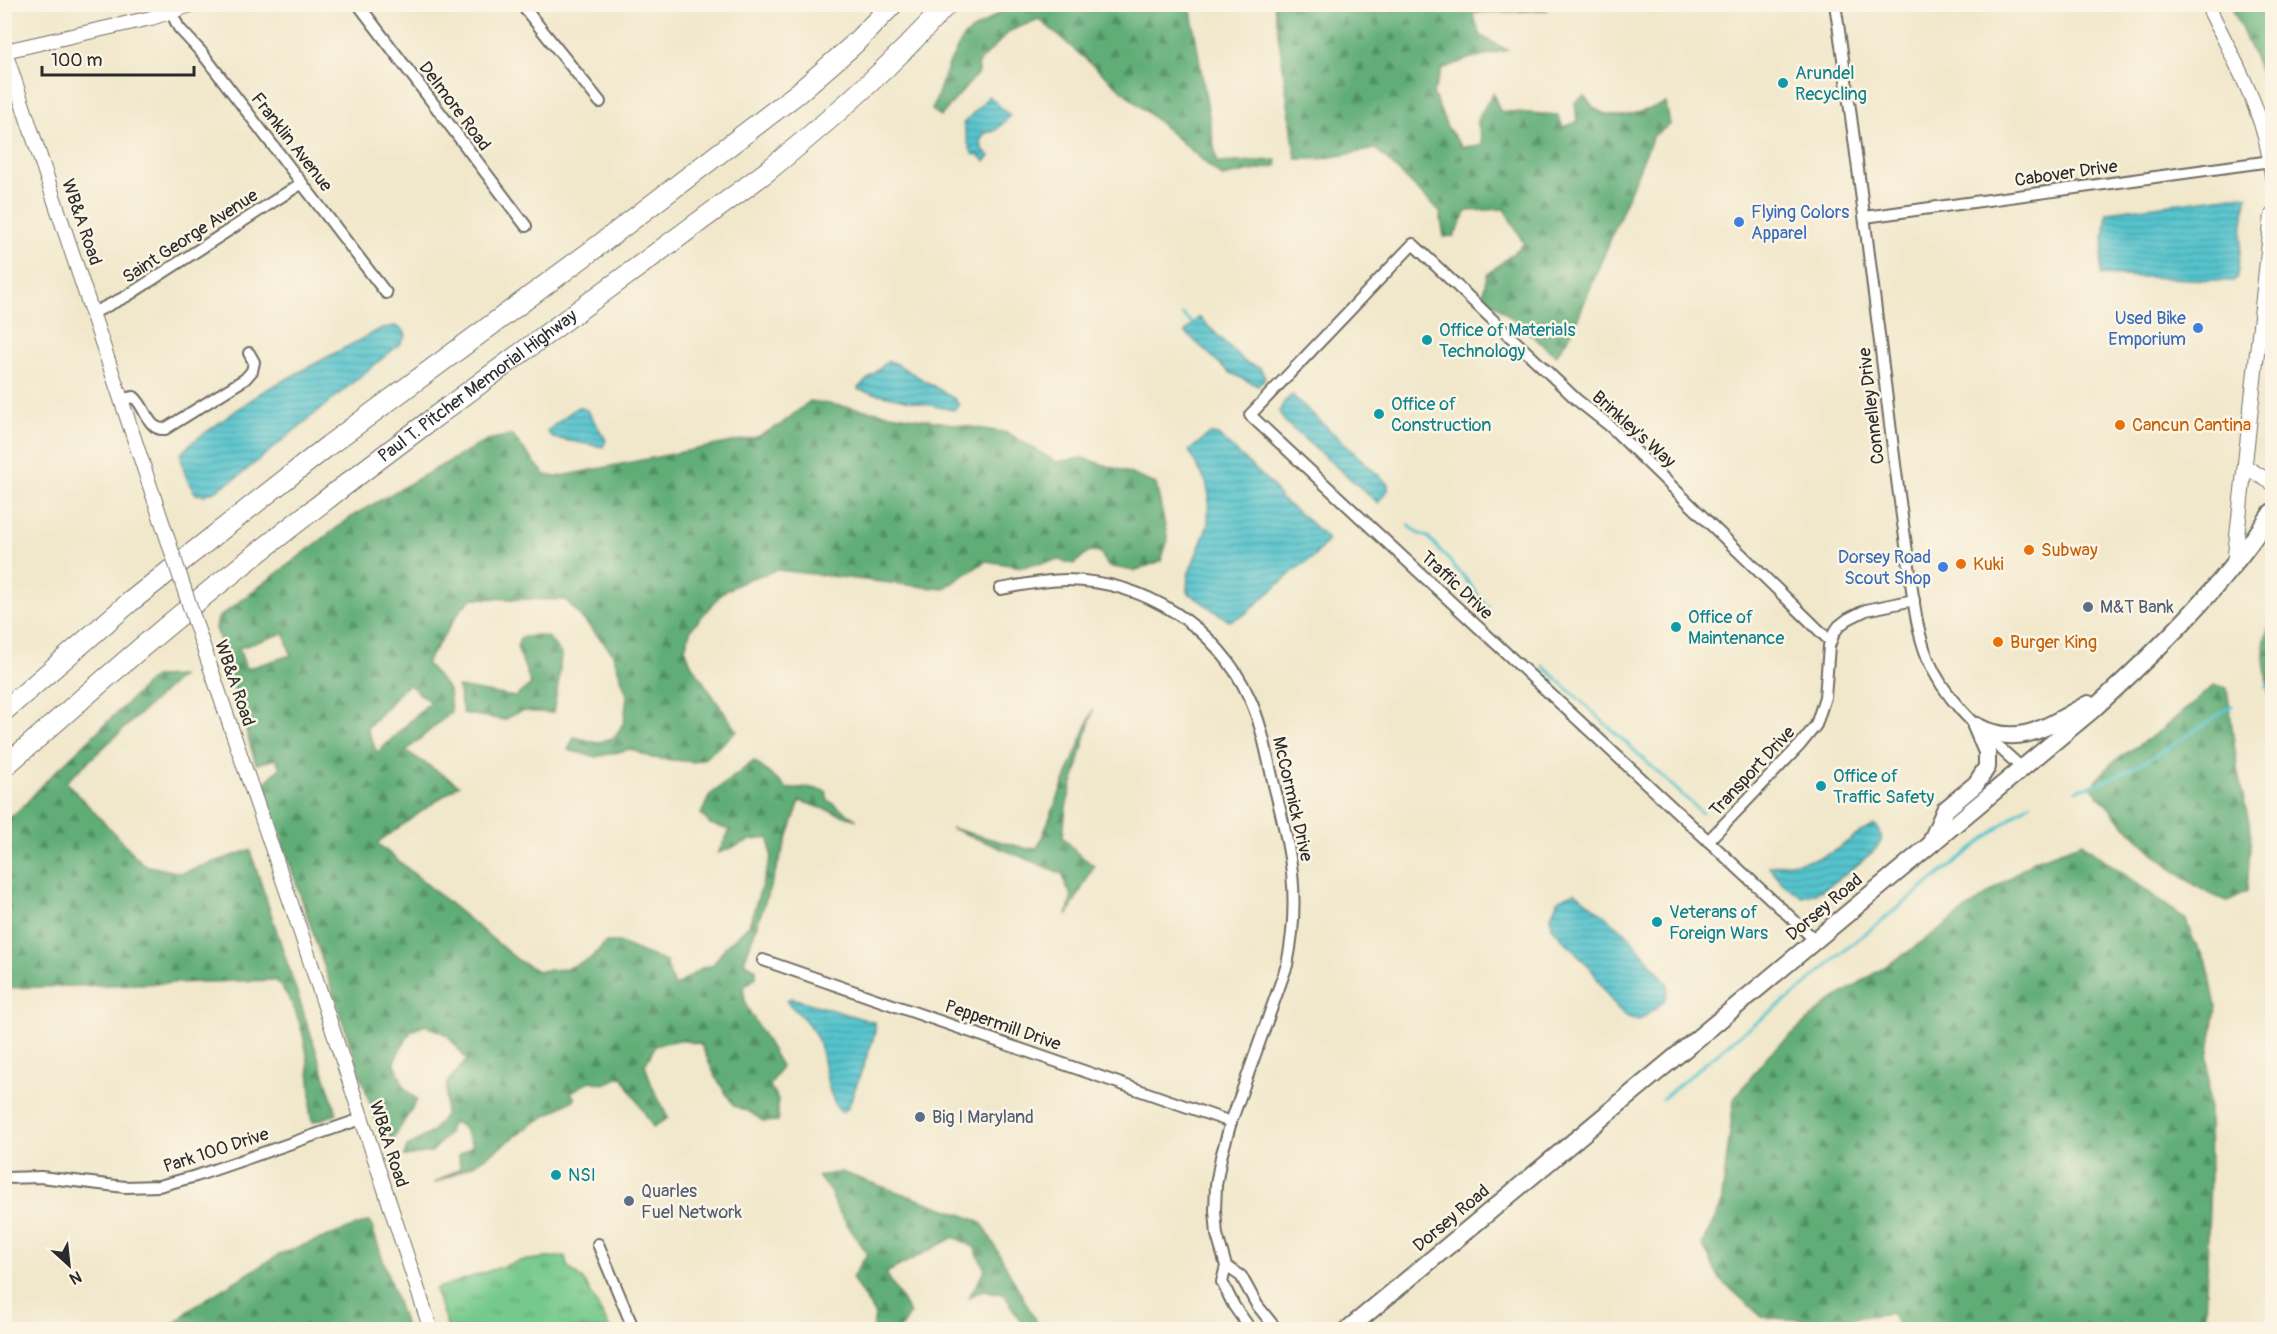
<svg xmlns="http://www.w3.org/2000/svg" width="2277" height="1334" viewBox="0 0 2277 1334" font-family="Pangolin,sans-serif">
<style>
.forest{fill:url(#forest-firs);stroke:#466c52;stroke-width:1.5;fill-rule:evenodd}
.park{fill:url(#park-tufts);stroke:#507a5c;stroke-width:1.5}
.water{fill:url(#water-rules);stroke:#40787c;stroke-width:1.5}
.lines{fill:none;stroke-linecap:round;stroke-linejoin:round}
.stream{stroke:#56c4cd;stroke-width:3}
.minor-casing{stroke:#706d63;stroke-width:14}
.tertiary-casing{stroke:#706d63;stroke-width:16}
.primary-casing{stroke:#706d63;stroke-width:20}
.motorway-casing{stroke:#706d63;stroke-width:22}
.minor{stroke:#fff;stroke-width:10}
.tertiary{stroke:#fff;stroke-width:14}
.primary{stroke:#fff;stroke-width:16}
.motorway{stroke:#fff;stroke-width:20}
.tertiary-bridge-casing{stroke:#706d63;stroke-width:16;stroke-linecap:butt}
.tertiary-bridge{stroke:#fff;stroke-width:14}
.culture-dot{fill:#0f9aa8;stroke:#fcf5e5;stroke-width:2}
.shop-dot{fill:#3f7fe0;stroke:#fcf5e5;stroke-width:2}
.food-dot{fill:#e8710a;stroke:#fcf5e5;stroke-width:2}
.service-dot{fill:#5c6f8a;stroke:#fcf5e5;stroke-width:2}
.labels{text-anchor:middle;stroke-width:5;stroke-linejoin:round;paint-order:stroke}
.culture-label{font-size:18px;fill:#0d838f;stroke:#fcf5e5;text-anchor:start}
.street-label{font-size:18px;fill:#2b2b2b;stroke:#fcf5e5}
.shop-label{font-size:18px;fill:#366cbe;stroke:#fcf5e5;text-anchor:end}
.food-label{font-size:18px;fill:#c56008;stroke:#fcf5e5;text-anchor:start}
.service-label{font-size:18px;fill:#4e5e75;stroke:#fcf5e5;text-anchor:start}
</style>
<defs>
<pattern id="forest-firs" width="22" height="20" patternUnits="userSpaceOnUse" patternTransform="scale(1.5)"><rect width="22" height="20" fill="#60ad78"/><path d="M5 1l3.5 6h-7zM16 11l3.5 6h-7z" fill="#4f8d63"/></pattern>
<pattern id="park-tufts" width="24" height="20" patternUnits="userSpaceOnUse" patternTransform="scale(1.5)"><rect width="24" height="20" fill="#76c98c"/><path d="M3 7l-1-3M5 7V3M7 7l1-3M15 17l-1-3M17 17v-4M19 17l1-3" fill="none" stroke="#61a373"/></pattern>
<pattern id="water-rules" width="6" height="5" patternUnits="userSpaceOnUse" patternTransform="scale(1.5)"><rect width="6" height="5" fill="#56c4cd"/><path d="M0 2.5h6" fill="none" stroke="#479fa7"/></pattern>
</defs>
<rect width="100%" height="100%" fill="#fcf5e5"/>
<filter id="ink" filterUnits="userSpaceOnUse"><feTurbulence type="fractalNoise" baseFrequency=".0167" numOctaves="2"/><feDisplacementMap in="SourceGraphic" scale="12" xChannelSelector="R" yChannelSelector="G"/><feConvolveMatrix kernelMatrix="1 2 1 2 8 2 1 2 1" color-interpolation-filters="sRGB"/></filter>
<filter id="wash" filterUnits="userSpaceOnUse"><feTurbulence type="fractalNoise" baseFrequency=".008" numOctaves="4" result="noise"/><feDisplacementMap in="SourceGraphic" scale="24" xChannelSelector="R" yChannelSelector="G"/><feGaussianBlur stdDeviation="1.35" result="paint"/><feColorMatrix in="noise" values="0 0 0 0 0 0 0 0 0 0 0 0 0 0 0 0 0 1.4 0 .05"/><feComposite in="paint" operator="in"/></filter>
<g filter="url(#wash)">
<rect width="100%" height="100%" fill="#f1e8cc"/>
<!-- forest -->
<g class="forest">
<path d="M1010 5H1190L1217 163 1276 160 1277 166 1222 177 1039 19 1010 31 978 63V73L941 116 932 110 949 64 964 36 1009 7Z"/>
<path d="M1435 5V9L1448 12 1462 5H1546L1547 10 1472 13 1481 36 1507 50 1468 59 1442 69 1433 93 1447 127 1462 147 1483 145 1477 120 1493 93 1500 111 1558 115 1563 127 1577 122 1575 102 1584 96C1588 100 1592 107 1597 110 1619 124 1645 110 1666 103L1670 125 1653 136 1573 330 1556 356 1483 294 1487 275 1524 244 1504 209 1467 211 1454 236 1444 237 1440 212 1376 149 1320 159H1296L1274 5Z"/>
<path d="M2231 5H2272V84L2267 86Z"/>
<path d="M810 401 1008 433 1056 462 1082 458 1121 470 1156 484 1168 540 1161 561 1134 571 1108 566 1100 552 1089 551 1074 564 1059 560 1022 567 986 561 943 589 777 570 748 579 723 592 691 629 685 648 691 664 737 731 705 758 694 762 652 758 631 749 596 757 568 750 574 737 597 743 615 737 624 722 627 695 612 652 566 600 473 598 461 609 426 663 449 690 451 712 406 751 459 785 377 843 519 961 538 971 565 969 590 959 606 942H618L666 962 674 987 702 968 713 965 726 946 749 925 771 857 769 838 751 840 718 853 730 830 710 824 701 814 710 795 754 761 788 789 807 787 826 791 828 800 857 820 800 801 744 962 756 969V977L743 988 746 1005 781 1066 770 1086 778 1100V1121L764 1122 750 1112 734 1106 715 1076 701 1044 679 1040 656 1045 645 1065 652 1086 668 1118 653 1127 622 1076 604 1084 590 1081 571 1092 575 1099 534 1123 479 1162 433 1184 460 1168 459 1155 473 1145 462 1126 453 1122 447 1135 432 1152 404 1156 407 1147 432 1132 445 1115 447 1083 467 1060 447 1035 425 1025 411 1031 394 1061 405 1089 417 1100 394 1138 382 1139 263 784 280 768 276 759 256 764 216 628 218 618 354 515 487 440 512 435 545 475 557 477 757 437 780 425ZM284 633 291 655 246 669 239 648ZM408 684 430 702 377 753 367 728Z"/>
<path d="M2272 621V710C2268 682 2256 647 2272 621Z"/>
<path d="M537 635 549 638 561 654 559 680 553 713 521 711 504 720 463 713 458 687 515 697 531 684 517 647 520 638Z"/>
<path d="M181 676 66 782 144 865 181 873 250 850 337 1114 313 1122C307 1110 312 1107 311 1095 309 1057 303 1008 275 980L5 988V820C23 810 33 794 48 779 83 745 119 711 154 677Z"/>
<path d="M2214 685 2227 688 2238 774 2251 831 2247 891 2228 901C2182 888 2120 823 2091 786L2113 762 2160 731Z"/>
<path d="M1093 710 1066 807 1063 837 1077 853 1094 866 1067 916 1072 895 1066 887 1063 874 951 828 1028 849 1038 847Z"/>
<path d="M2082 843 2186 920 2193 940 2207 963 2216 1007 2208 1058 2210 1176 2205 1320 2203 1329 1901 1330 1891 1313 1827 1322 1762 1317 1720 1279 1702 1244 1721 1206 1734 1099 1769 1054 1829 1002 1905 954 2033 861Z"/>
<path d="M841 1172 977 1220 984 1226 1040 1329H1025L1005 1295 984 1290 969 1297 985 1270 974 1247 954 1237 886 1273 910 1314 900 1329H873L875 1315 852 1278 867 1254 837 1209 831 1193 818 1176Z"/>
<path d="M370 1221 406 1329H168L193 1307 282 1253Z"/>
</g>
<!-- park -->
<path class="park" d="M565 1256 567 1266 585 1282 610 1329H448L435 1289 519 1261Z"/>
<!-- water -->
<g class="water">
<path d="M989 96 1010 116 995 131 985 133 981 139 982 149 990 156 985 161 977 154 974 155C967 149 967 133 963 124Z"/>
<path d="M2243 195 2247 196 2246 199 2237 277 2233 281 2100 275 2107 212Z"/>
<path d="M1199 317 1246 363 1260 368 1265 378 1258 386 1229 372 1185 332Z"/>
<path d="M395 326 403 330 406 335 401 343 238 477 216 490 204 495 196 494C186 481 183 470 181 454L191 443 262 392 380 329Z"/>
<path d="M888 361 895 363 955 399 959 405 953 410 859 390 858 388Z"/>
<path d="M1292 395 1388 484V490L1378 503 1286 423 1279 412 1284 402Z"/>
<path d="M580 407 588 411 606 440 603 447 553 438 547 431 576 408Z"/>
<path d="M1212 434 1218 435 1273 486 1280 498 1309 521 1328 540 1314 557 1295 570 1244 615 1229 621 1190 594 1187 590 1188 575 1208 525 1209 495 1206 482 1189 451 1208 435Z"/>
<path d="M1875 825C1879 829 1883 834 1881 841 1877 852 1832 885 1820 891 1815 894 1808 895 1802 897L1782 883 1769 867C1788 861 1808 864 1826 855 1844 847 1856 832 1875 825Z"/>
<path d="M1575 892 1626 933 1667 983C1672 1002 1653 1010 1639 1020 1618 1021 1602 983 1590 968 1578 954 1564 941 1552 927L1551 916 1559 899Z"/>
<path d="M791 998 874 1022 875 1034 848 1108 841 1112C824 1092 827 1065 818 1041 813 1026 797 1012 786 1001Z"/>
</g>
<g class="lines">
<!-- stream -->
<g class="stream">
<path d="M1182 314 1194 325"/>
<path d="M1408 525 1420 534 1428 537 1464 577 1488 608"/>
<path d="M1543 666 1702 813"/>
<path d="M2265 687 2272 682"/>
<path d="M2076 790C2133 776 2184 737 2232 706"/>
<path d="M1662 1099 1743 1032 1798 992 1842 952 2030 803"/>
</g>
</g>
</g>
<g filter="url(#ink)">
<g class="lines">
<!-- minor casing -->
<g class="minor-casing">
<g id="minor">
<path d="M358 4 526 226"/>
<path d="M521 4 600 102"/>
<path d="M1835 4C1857 149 1874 295 1892 440 1897 482 1903 524 1909 566 1913 597 1916 630 1928 659 1947 705 1986 735 2022 768"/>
<path d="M171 12 179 28 202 53 386 293"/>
<path d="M1865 217 2271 161"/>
<path d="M93 313 127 296 302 183"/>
<path d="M122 399 134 397C146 407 148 431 165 429L245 379 252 371 254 362 249 353"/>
<path d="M1000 589C1022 585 1044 580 1067 580 1145 581 1217 627 1249 697 1262 724 1267 756 1274 785 1291 851 1301 897 1287 965L1231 1122 1221 1157 1216 1185 1215 1210 1217 1235 1226 1266 1222 1282 1234 1306 1251 1330"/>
<path d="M1708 841 1800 745 1816 725 1825 697 1829 646 1834 633 1839 626 1848 619 1866 610 1914 600"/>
<path d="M1815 940 1250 415 1413 244 1577 400 1610 426 1830 641"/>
<path d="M763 960 1231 1122"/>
<path d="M4 1178 41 1177 125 1187 159 1186 196 1176 361 1119"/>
<path d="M598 1244 634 1330"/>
<path d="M1226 1266 1241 1276 1257 1305 1277 1330"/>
</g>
</g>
<!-- tertiary casing -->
<g class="tertiary-casing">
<g id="tertiary">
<path d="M2207 4C2233 59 2267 115 2272 176"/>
<path d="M4 49 166 534"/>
<path d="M5 51 151 18 194 4"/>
<path d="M2246 467 2272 483"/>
<path d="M2234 564 2272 215"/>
<path d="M201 640 296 918 431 1330"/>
</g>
</g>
<!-- primary casing -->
<g class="primary-casing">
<g id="primary">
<path d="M1976 726C2021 749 2048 725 2088 704"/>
<path d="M1932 840 1945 810 1976 784 1987 767V752L1976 726"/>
<path d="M1347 1330 2091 711C2158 650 2222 588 2272 512"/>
</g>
</g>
<!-- motorway casing -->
<g class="motorway-casing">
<g id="motorway">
<path d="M4 711 130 602 329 445 594 249 798 93 852 46 893 4"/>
<path id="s1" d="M4 767C79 702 152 636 230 575 404 436 586 306 765 173 830 120 891 67 947 4"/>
</g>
</g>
<!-- minor -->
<use href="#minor" class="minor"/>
<!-- tertiary -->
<use href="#tertiary" class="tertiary"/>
<!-- primary -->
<use href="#primary" class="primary"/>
<!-- motorway -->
<use href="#motorway" class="motorway"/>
<!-- tertiary-bridge casing -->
<g class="tertiary-bridge-casing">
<path id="tertiary-bridge" d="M166 534 201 640"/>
</g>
<!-- tertiary-bridge -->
<use href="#tertiary-bridge" class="tertiary-bridge"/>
</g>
</g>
<!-- markers -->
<g class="culture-dot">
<circle cx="1783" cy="83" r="6"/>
<circle cx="1427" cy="340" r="6"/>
<circle cx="1379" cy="414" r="6"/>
<circle cx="1676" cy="627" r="6"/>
<circle cx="1821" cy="786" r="6"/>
<circle cx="1657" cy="922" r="6"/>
<circle cx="556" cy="1175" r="6"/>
</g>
<g class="shop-dot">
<circle cx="1739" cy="222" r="6"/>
<circle cx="2198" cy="328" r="6"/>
<circle cx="1943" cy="567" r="6"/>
</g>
<g class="food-dot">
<circle cx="2120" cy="425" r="6"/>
<circle cx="2029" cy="550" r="6"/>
<circle cx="1961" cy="564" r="6"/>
<circle cx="1998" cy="642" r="6"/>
</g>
<g class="service-dot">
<circle cx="2088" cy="607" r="6"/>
<circle cx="920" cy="1117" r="6"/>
<circle cx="629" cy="1201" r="6"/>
</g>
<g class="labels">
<!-- culture labels -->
<g class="culture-label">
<text x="1795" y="79">Arundel<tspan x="1795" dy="21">Recycling</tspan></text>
<text x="1439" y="336">Office of Materials<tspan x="1439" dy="21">Technology</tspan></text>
<text x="1391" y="410">Office of<tspan x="1391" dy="21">Construction</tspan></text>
<text x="1688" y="623">Office of<tspan x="1688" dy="21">Maintenance</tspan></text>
<text x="1833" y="782">Office of<tspan x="1833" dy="21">Traffic Safety</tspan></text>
<text x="1669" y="918">Veterans of<tspan x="1669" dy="21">Foreign Wars</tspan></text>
<text x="568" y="1181">NSI</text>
</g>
<!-- street labels -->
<g class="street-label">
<text transform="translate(455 106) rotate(53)" y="6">Delmore Road</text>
<text transform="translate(292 142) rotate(52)" y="6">Franklin Avenue</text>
<text transform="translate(2066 173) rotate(-8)" y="6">Cabover Drive</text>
<text transform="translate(82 222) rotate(71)" y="6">WB&amp;A Road</text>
<text transform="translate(190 236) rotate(-33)" y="6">Saint George Avenue</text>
<text dy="6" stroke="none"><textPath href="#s1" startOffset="608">Paul T. Pitcher Memorial Highway</textPath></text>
<text transform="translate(1871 406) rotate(-97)" y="6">Connelley Drive</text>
<text transform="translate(1634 429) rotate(42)" y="6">Brinkley's Way</text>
<text transform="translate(1457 585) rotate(43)" y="6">Traffic Drive</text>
<text transform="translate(235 683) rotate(71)" y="6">WB&amp;A Road</text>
<text transform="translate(1752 771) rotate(-47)" y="6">Transport Drive</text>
<text transform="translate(1293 799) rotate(77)" y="6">McCormick Drive</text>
<text transform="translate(1824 907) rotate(-40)" y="6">Dorsey Road</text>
<text transform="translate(1003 1025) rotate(19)" y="6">Peppermill Drive</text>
<text transform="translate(389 1144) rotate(72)" y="6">WB&amp;A Road</text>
<text transform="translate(216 1150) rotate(-18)" y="6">Park 100 Drive</text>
<text transform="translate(1451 1218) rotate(-40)" y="6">Dorsey Road</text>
</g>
<!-- shop labels -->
<g class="shop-label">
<text x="1751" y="218" text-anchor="start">Flying Colors<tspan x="1751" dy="21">Apparel</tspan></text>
<text x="2186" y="324">Used Bike<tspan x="2186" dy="21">Emporium</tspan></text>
<text x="1931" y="563">Dorsey Road<tspan x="1931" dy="21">Scout Shop</tspan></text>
</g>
<!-- food labels -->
<g class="food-label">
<text x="2132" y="431">Cancun Cantina</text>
<text x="2041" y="556">Subway</text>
<text x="1973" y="570">Kuki</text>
<text x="2010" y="648">Burger King</text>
</g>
<!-- service labels -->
<g class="service-label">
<text x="2100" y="613">M&amp;T Bank</text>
<text x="932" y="1123">Big I Maryland</text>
<text x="641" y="1197">Quarles<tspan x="641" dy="21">Fuel Network</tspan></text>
</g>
</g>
<!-- margin -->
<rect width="2277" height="1334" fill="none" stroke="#fcf5e5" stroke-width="24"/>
<!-- north arrow -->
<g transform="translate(69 1265) rotate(153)" stroke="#fcf5e5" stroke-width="4.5" paint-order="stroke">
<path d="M0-4.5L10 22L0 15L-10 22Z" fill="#2b2b2b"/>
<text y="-9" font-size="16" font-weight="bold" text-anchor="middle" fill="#2b2b2b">N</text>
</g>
<!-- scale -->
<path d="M42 66v9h152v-9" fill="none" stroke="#2b2b2b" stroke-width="3"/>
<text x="51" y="66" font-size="18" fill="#2b2b2b" stroke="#fcf5e5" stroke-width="4.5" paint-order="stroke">100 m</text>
</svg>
